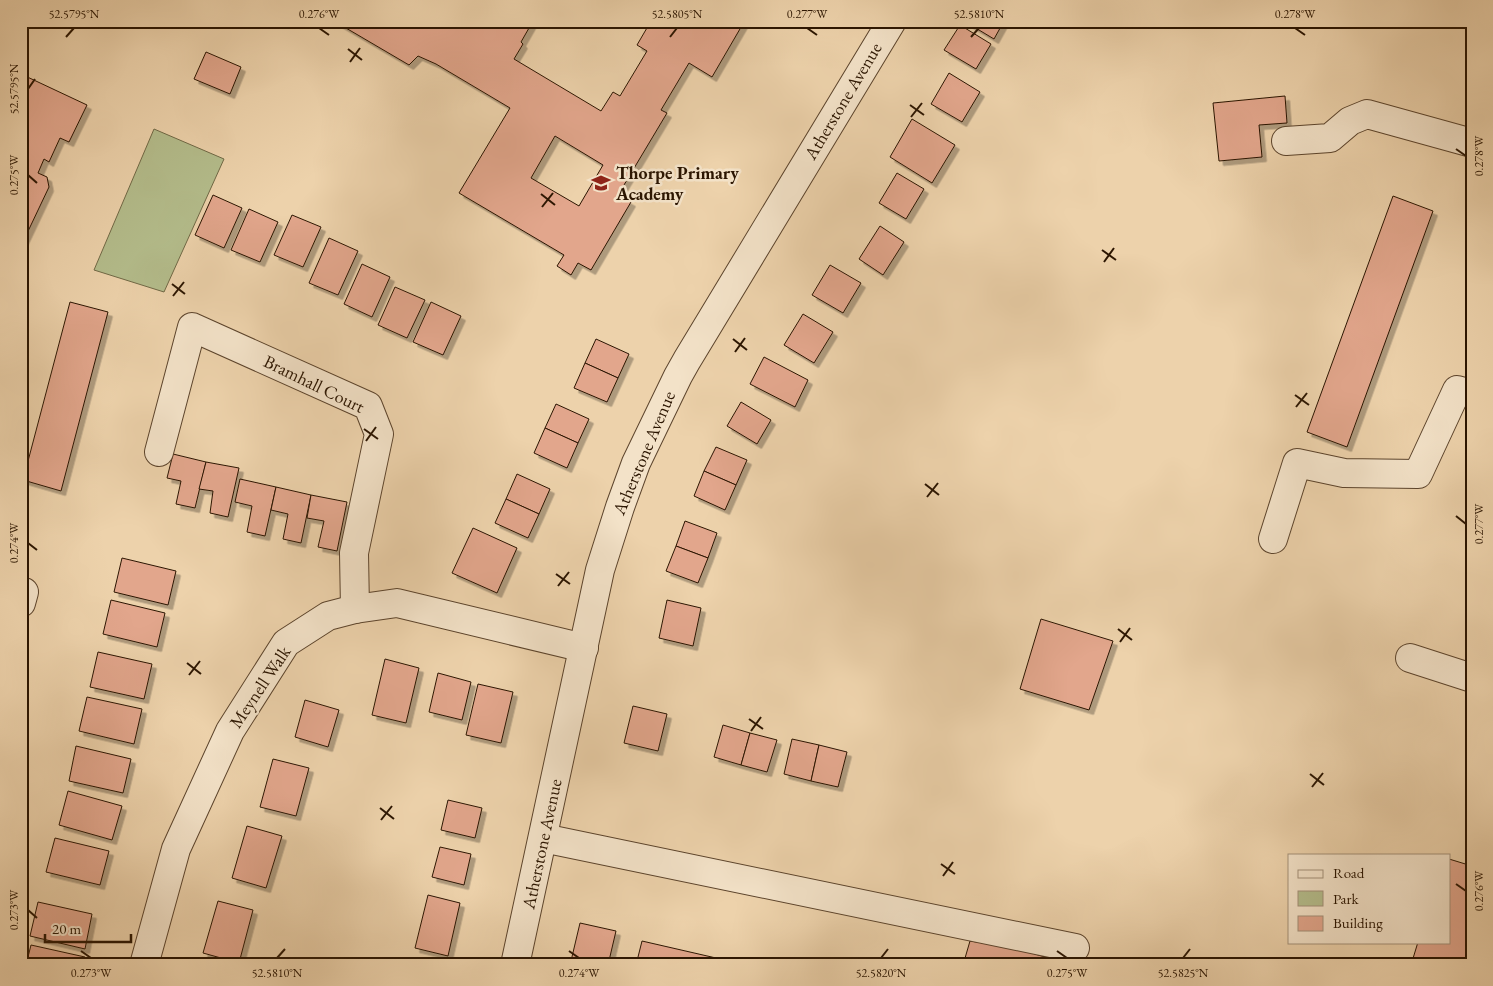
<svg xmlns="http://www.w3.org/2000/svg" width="1493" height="986" viewBox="0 0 1493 986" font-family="'EB Garamond',serif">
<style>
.green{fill:#b4bd8c;stroke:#706946}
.building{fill:#e2a68c;stroke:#2b1501;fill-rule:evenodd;filter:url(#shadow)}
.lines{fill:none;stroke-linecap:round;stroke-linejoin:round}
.minor-casing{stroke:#5c442c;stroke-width:30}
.minor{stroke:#f3e2c8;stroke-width:28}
.ticks{fill:none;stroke:#2b1501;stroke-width:2}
.labels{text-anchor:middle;stroke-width:5;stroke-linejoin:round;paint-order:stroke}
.street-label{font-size:18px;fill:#2b1501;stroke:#f3e2c8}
.poi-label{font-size:18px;font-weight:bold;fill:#2b1501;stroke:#f3e2c8;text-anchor:start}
.neatline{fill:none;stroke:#2b1501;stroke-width:2}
.ticks-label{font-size:12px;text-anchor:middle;fill:#2b1501}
</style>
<defs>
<filter id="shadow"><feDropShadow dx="4.5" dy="4.5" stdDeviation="0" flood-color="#0004"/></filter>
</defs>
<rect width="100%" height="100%" fill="#edd2ab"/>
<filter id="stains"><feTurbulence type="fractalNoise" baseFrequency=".004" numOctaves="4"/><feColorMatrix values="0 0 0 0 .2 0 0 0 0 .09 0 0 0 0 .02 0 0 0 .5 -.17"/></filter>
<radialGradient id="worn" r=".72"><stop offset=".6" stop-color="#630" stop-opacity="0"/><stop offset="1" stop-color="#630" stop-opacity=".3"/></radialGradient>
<!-- green -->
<path class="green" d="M154 129 224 159 164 292 94 270Z"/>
<!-- building -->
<g class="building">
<path d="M334 21H435L439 24 441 21H533L521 42 523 44 514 59 601 111 613 92 620 96 647 51 637 45 651 21 744 22 712 77 689 63 661 110 667 113 618 195 631 202 591 270 578 263 571 275 557 266 564 255 459 193 510 108 436 64 418 56 409 65ZM555 136 603 165 579 206 531 178Z"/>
<path d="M964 21H1004L994 39Z"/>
<path d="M960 25 991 44 976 69 944 50Z"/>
<path d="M206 52 241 67 230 94 194 79Z"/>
<path d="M949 73 980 92 962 122 931 104Z"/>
<path d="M21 74 87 105 69 142 60 138 49 162 44 159 38 173 47 177 49 187 21 246Z"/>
<path d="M1285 96 1287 123 1259 125 1262 157 1219 161 1213 103Z"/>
<path d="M912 119 955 145 932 183 890 157Z"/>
<path d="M897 173 924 189 906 219 879 203Z"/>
<path d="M213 195 242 208 224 248 195 235Z"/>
<path d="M1393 196 1433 211 1347 447 1307 432Z"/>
<path d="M249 209 278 222 260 262 231 250Z"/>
<path d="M292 215 321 227 303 267 274 255Z"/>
<path d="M880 226 904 242 883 275 859 259Z"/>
<path d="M329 238 358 251 338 295 309 283Z"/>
<path d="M362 264 390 277 372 317 344 304Z"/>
<path d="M830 265 861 283 843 313 812 295Z"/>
<path d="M395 287 425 300 407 338 378 325Z"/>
<path d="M70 302 108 312 61 491 23 480Z"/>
<path d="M431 302 461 316 443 355 413 342Z"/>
<path d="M803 314 833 332 814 363 784 345Z"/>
<path d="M596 339 629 354 618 378 585 363Z"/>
<path d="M764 357 808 380 795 407 750 384Z"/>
<path d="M585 363 618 378 607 402 574 388Z"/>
<path d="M741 402 771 420 757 444 727 426Z"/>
<path d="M556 404 589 419 578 443 545 428Z"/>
<path d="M545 428 578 443 567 468 534 453Z"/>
<path d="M716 447 747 460 736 485 704 471Z"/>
<path d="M173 454 206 462 195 508 176 504 181 481 167 478Z"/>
<path d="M206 462 239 468 228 517 210 513 213 491 199 489Z"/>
<path d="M704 471 736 485 725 510 694 496Z"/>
<path d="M517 474 550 489 539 514 506 499Z"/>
<path d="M240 479 276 487 265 536 247 532 252 506 235 502Z"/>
<path d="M276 487 311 495 301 543 283 539 288 514 271 510Z"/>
<path d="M311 495 347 502 337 551 318 547 324 521 307 518Z"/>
<path d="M506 499 539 514 528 538 495 523Z"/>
<path d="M685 521 717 533 708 558 676 546Z"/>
<path d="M473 528 517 548 497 593 452 573Z"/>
<path d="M676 546 708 558 698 583 666 571Z"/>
<path d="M122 558 176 571 168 605 114 592Z"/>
<path d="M111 600 165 613 157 647 103 634Z"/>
<path d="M667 600 701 608 693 646 659 638Z"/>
<path d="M1041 619 1113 641 1089 710 1020 689Z"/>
<path d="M98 652 152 664 144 699 90 687Z"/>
<path d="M385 659 419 668 406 723 372 715Z"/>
<path d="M438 673 471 682 462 720 429 712Z"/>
<path d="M478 684 513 692 501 743 466 735Z"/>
<path d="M87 697 142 709 134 744 79 731Z"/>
<path d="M305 700 339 710 328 747 295 737Z"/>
<path d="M633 706 667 714 658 751 624 743Z"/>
<path d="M723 725 750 733 741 765 714 757Z"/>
<path d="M750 733 777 740 767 772 741 765Z"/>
<path d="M792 739 819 745 811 781 784 774Z"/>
<path d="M819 745 847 752 838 787 811 781Z"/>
<path d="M76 746 131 759 123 793 69 781Z"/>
<path d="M273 759 309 768 296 816 260 807Z"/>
<path d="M68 791 122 806 112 840 59 825Z"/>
<path d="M448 800 482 808 475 838 441 830Z"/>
<path d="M247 826 282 836 266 888 232 878Z"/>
<path d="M55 838 109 851 100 885 46 872Z"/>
<path d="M440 847 471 854 464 885 432 877Z"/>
<path d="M1449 859 1472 866V965H1411L1418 942H1449Z"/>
<path d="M428 895 460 903 448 956 415 948Z"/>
<path d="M218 901 253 910 239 963 203 953Z"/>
<path d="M38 902 92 914 85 949 30 936Z"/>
<path d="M580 923 616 931 608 965H585L571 961Z"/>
<path d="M642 941 716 958 714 965H636Z"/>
<path d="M970 941 1012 947 1045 957 1043 965H963Z"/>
<path d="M31 945 85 957 83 965H26Z"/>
</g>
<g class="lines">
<!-- minor casing -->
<g class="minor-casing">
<g id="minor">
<path d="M1286 141 1330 138 1350 121 1367 114 1472 143"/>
<path d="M159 452 192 327 368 406 379 434 354 553 355 609"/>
<path d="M1273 539 1297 463 1344 473 1418 474 1457 390 1472 394"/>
<path d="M21 603 24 592"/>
<path d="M1410 658 1472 678"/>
<path d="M543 838 1075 948"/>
<path d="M144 965 176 849 230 731 286 643 328 616 355 609 397 603 584 648"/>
<path d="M515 965 600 570 620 507 636 463 678 376 687 360 892 21"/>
</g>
</g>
<!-- minor -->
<use href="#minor" class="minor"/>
</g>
<!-- ticks -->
<path class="ticks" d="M319 28 329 35M807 28 817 35M1295 28 1305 35M66 37 74 28M670 37 677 28M971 37 979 28M348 49 362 60M350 62 360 48M28 89 35 79M910 105 924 115M911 117 922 103M1456 149 1466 156M28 175 37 183M541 194 555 205M542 207 553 193M1102 250 1116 260M1104 262 1114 248M172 284 185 294M173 296 184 282M733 339 747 350M735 352 745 338M1295 395 1309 405M1296 407 1307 393M364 429 378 439M366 441 376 427M925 484 939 495M927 497 938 483M1456 516 1466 524M28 543 37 550M556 574 570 584M558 586 569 572M1118 629 1132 640M1120 642 1130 628M187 663 201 674M189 675 200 661M749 719 763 729M751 731 761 717M1310 774 1324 785M1312 787 1323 773M380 808 394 819M381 820 392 806M941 864 955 874M943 876 953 862M1456 884 1466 891M28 910 37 918M81 951 91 958M569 951 579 958M1057 951 1067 958M277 958 285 949M881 958 888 949M1183 958 1190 949"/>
<!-- icons -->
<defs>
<g id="school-bare" transform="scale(1.5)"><path d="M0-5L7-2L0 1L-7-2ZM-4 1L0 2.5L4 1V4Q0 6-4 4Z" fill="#8f2418" stroke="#f3e2c8" stroke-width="2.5" paint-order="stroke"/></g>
</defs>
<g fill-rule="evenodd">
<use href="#school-bare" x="601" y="183"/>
</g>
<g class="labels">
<!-- street labels -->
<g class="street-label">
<text transform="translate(843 101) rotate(-59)" y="6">Atherstone Avenue</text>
<text transform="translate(314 384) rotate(26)" y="6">Bramhall Court</text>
<text transform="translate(644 453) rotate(-67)" y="6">Atherstone Avenue</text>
<text transform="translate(260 687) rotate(-56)" y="6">Meynell Walk</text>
<text transform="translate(542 844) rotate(-78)" y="6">Atherstone Avenue</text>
</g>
<!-- poi labels -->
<g class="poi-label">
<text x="616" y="179">Thorpe Primary<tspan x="616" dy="21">Academy</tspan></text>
</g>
</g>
<!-- margin -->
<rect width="1493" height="986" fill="none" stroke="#edd2ab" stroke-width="55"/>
<!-- legend -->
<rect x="1288" y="854" width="162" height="90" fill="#f3e2c8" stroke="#a39078"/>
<rect x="1298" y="870" width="25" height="8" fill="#f3e2c8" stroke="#a39078"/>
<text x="1333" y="878" font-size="15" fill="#2b1501">Road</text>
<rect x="1298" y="891" width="25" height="15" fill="#b4bd8c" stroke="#a39078"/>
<text x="1333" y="904" font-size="15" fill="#2b1501">Park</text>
<rect x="1298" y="916" width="25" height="15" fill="#e2a68c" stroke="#a39078"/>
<text x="1333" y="928" font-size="15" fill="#2b1501">Building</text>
<!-- scale -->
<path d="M45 934v8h86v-8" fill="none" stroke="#2b1501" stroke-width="2.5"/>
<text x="52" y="934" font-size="15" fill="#2b1501" stroke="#f3e2c8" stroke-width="4" paint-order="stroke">20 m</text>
<rect x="28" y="28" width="1438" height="930" class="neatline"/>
<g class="ticks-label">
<text x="74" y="18">52.5795°N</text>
<text x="319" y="18">0.276°W</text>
<text x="677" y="18">52.5805°N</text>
<text x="807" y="18">0.277°W</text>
<text x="979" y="18">52.5810°N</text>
<text x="1295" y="18">0.278°W</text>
<text transform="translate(14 89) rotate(-90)" y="4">52.5795°N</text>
<text transform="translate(1479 156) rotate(-90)" y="4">0.278°W</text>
<text transform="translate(14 175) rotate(-90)" y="4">0.275°W</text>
<text transform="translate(1479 524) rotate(-90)" y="4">0.277°W</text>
<text transform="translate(14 543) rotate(-90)" y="4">0.274°W</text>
<text transform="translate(1479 891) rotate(-90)" y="4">0.276°W</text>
<text transform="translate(14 910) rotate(-90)" y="4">0.273°W</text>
<text x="91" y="977">0.273°W</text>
<text x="277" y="977">52.5810°N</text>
<text x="579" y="977">0.274°W</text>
<text x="881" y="977">52.5820°N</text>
<text x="1067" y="977">0.275°W</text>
<text x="1183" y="977">52.5825°N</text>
</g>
<rect width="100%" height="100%" filter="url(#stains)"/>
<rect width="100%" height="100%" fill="url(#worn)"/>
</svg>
